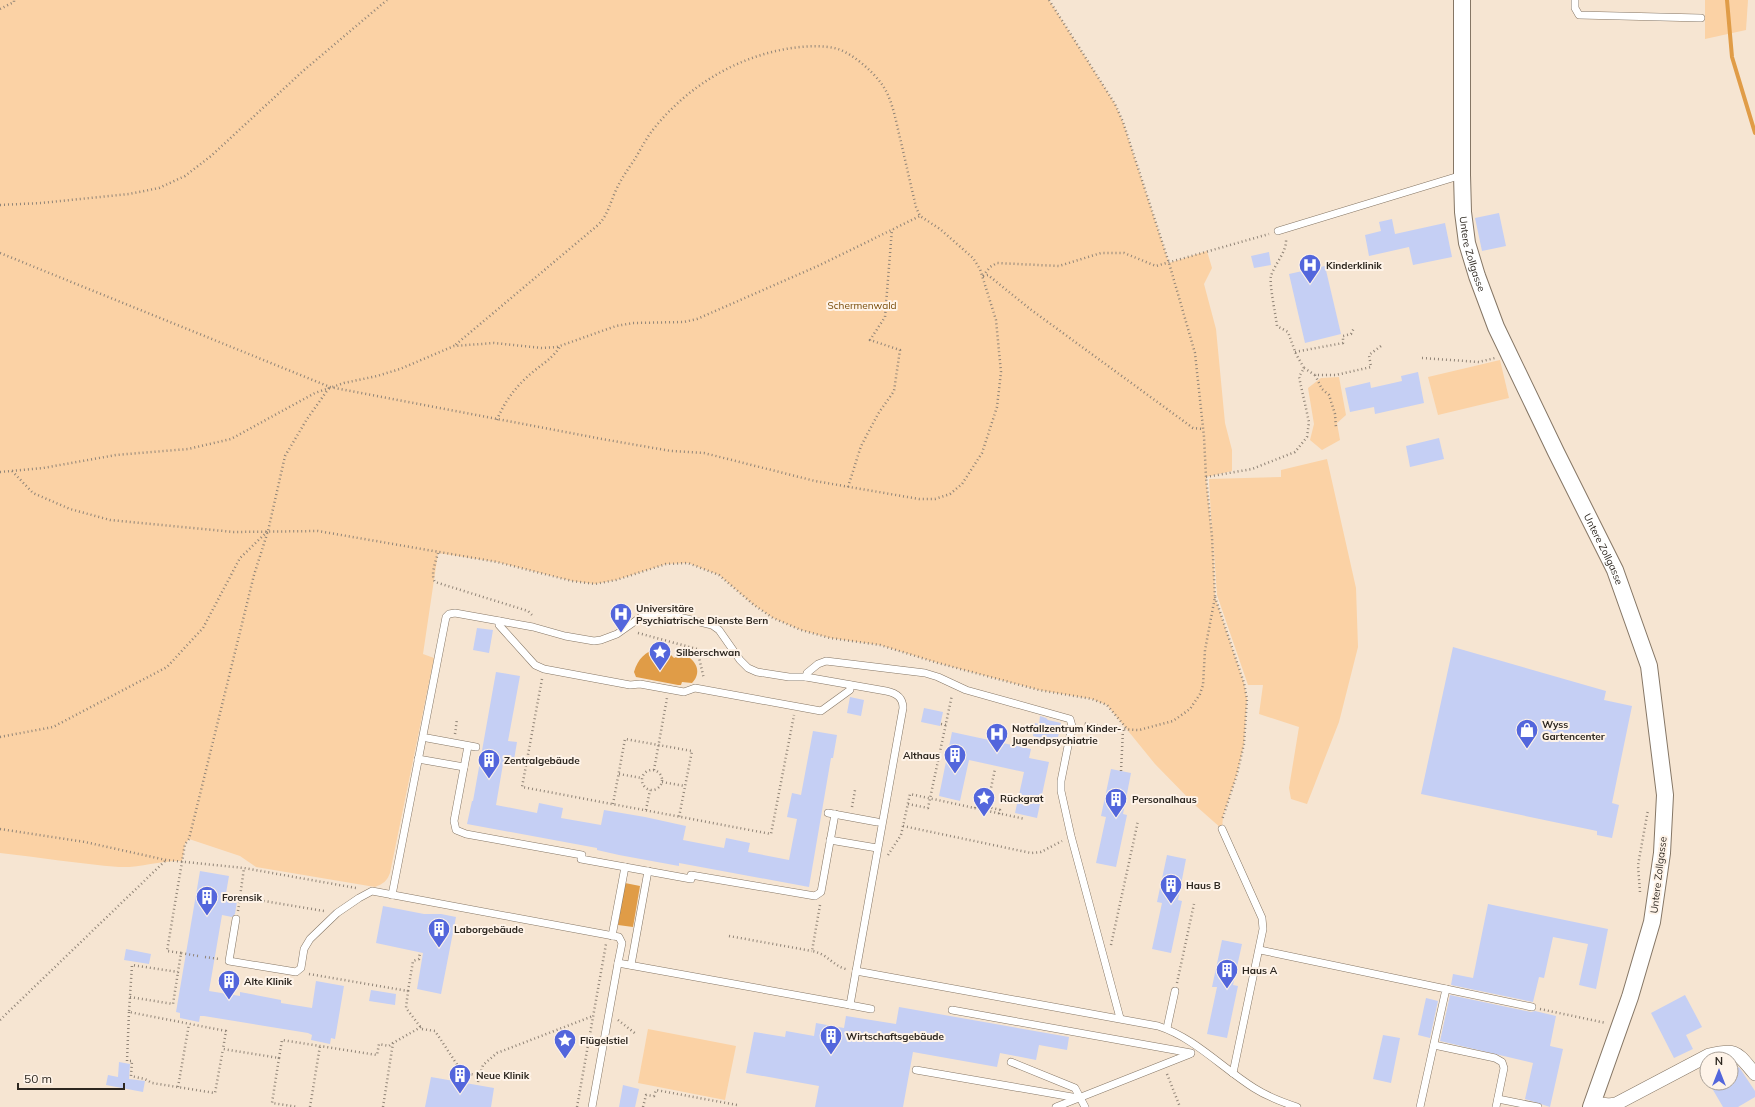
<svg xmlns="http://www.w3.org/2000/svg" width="1755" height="1107" viewBox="0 0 1755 1107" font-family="Mulish,sans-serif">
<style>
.green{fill:#fbd2a5}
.water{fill:#e09c47}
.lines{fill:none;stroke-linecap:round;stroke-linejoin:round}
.stream{stroke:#e09c47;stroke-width:4}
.building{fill:#c5cff4}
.service-casing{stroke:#857665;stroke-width:8}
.minor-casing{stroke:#857665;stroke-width:14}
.tertiary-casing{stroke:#857665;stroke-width:18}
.path{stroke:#908477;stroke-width:2.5;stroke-dasharray:1 3;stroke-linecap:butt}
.service{stroke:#fff;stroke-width:7}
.minor{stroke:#fff;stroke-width:13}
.tertiary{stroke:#fff;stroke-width:16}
.labels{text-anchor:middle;stroke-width:4;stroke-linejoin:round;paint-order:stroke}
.street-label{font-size:10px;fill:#2d2720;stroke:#fef3e8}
.poi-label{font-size:10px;font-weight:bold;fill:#2d2720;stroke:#fef3e8;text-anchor:start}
.park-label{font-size:10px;fill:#774a06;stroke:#fef3e8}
</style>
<rect width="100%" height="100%" fill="#f6e5d2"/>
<!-- green -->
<g class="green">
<path d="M0 0H1049L1115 104 1123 122 1169 263 1207 251 1212 268 1204 284 1216 329 1225 423 1232 450V471L1206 477 1212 536 1209 479 1281 477V470L1327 459 1356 588 1358 647 1339 722 1307 804 1291 799 1289 788 1299 727 1259 714 1263 685H1248L1217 595 1213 538 1215 597 1244 683 1247 699 1244 744 1237 774 1223 816 1222 829 1196 806 1155 764 1107 705 1092 699 1039 690 938 663 880 645 830 638 801 630 773 618 754 605 719 575 688 563 666 564 616 580 595 584 572 581 497 562 438 553 423 654 434 658 390 873C387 881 383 884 375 887L256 867 240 856 189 839 185 844 182 861C161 860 140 868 119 867 79 864 39 857 0 853Z"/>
<path d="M1705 0H1748L1746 30 1705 39Z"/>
<path d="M1500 360 1509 398 1438 415 1428 377Z"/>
<path d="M1339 377 1346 415 1337 423 1340 440 1322 450 1310 440 1314 424 1308 388 1321 378Z"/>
<path d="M648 1029 736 1046 725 1100 638 1083Z"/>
</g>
<!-- water -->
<g class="water">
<path d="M658 649 671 651V655L674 658 679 656 680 653C694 657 704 671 692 683L682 682 681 685H678L636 677 634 672C638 659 645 651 658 649Z"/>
<path d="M625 883 640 886 633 927 618 925Z"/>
</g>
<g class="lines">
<!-- stream -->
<path class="stream" d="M1727 0 1732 57 1755 133"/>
</g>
<!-- building -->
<g class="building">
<path d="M1499 213 1506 246 1482 251 1475 218Z"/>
<path d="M1392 219 1395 234 1445 223 1452 257 1413 265 1409 247 1369 256 1365 235 1381 231 1379 222Z"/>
<path d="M1269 252 1271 265 1254 268 1251 256Z"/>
<path d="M1325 266 1341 334 1305 343 1289 274Z"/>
<path d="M1418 372 1424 403 1375 414 1374 407 1350 412 1345 388 1370 382 1371 388 1402 381 1401 376Z"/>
<path d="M1439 438 1444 459 1410 467 1406 446Z"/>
<path d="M477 628 493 630 489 653 473 650Z"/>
<path d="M1453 647 1606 691 1604 700 1632 706 1612 803 1619 805 1612 838 1597 835V831L1421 794Z"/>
<path d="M496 672 520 676 508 741 517 742 513 766 503 764 496 805 537 813 539 803 563 808 561 818 601 825 604 810 645 817 686 826 683 840 724 848 726 838 750 843 748 852 789 860 797 819 787 817 792 793 801 795 813 731 837 735 833 758H831L809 887 679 863V866L619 855 597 850V848L467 824 472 801H473Z"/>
<path d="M850 697 864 700 861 716 847 713Z"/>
<path d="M924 708 943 712 940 726 921 722Z"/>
<path d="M1040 716 1046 718 1048 720 1061 723 1057 742 1033 736 1035 723 1039 724Z"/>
<path d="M952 732 1031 749 1029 758 1049 762 1037 818 1015 813 1024 772 969 760 960 801 939 796Z"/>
<path d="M1111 769 1131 773 1123 814 1127 815 1116 867 1096 863 1106 817 1101 816Z"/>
<path d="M1167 855 1186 859 1178 900 1182 901 1171 953 1152 949 1162 903 1157 902Z"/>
<path d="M200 871 229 876 225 899 237 901 235 914 232 917 222 915 209 991 240 996V992L281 1000V1003L312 1008 316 981 344 986 335 1039 331 1038 330 1044 311 1040 312 1035 308 1033 204 1016H200L199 1022 180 1018V1013L176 1012Z"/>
<path d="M1488 904 1608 929 1596 989 1579 985 1588 944 1553 937 1544 978 1539 977 1533 1002 1451 985 1453 974 1473 978Z"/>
<path d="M383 906 424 914H441L456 917 441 994 417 989 423 953 376 943Z"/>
<path d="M1222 940 1242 944 1233 985 1238 986 1227 1038 1207 1034 1217 987H1212Z"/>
<path d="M126 949 151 954 149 964 124 960Z"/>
<path d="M371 990 396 994 395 1005 369 1001Z"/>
<path d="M1450 995 1531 1012 1535 1011 1556 1016 1550 1046 1563 1049 1550 1107 1525 1099 1533 1063 1440 1041Z"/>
<path d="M1685 995 1702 1027 1686 1035 1693 1049 1674 1058 1651 1013Z"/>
<path d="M1426 998 1438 1001 1430 1038 1418 1035Z"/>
<path d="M899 1007 1069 1037 1067 1050 1039 1045 1036 1060 1000 1053 997 1067 913 1052 903 1107H815L819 1086 746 1073 754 1032 785 1037 786 1031 814 1036 816 1023 844 1028 846 1016 896 1024Z"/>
<path d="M1383 1035 1400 1038 1391 1083 1373 1079Z"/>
<path d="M119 1062 130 1064 129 1079 145 1081 143 1092 106 1085 108 1075 118 1077Z"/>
<path d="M1739 1067 1755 1091V1097L1738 1107H1723L1709 1083H1731V1071Z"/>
<path d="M431 1077 494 1088 491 1107H425Z"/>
<path d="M623 1085 639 1089 635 1107H619Z"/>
</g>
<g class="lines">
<!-- service casing -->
<g class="service-casing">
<g id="service">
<path d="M1575 0V8L1579 15 1701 18"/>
<path d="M1278 231 1462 175"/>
<path d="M499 621V625L535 665 544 669 630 685 640 684 684 692 695 688 821 711 850 690V685"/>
<path d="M806 677 807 673 818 664 826 661 925 673 938 677 966 690 1070 719 1072 726 1061 781V791L1071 836 1120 1018"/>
<path d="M427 738 476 747"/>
<path d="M468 746 454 821 456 830 466 834 582 855 581 859 691 879V875L815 896 821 892 835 814"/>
<path d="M418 759 464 767"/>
<path d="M828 813 877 822"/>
<path d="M1222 829 1262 918 1263 929 1233 1073"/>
<path d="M830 840 877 848"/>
<path d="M392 895 446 617 449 614 455 613 533 627 565 636 594 641 601 640 617 634 641 617 657 615 679 617 712 625 719 630 740 660 748 668 757 672 789 677H806L886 691C896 693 903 697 903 708L856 971"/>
<path d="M236 919 229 961 296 972 301 968 304 949 310 939 337 913 359 898 372 891 619 937 622 943 618 963 850 1005 856 971 1158 1026C1195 1038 1222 1068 1254 1088 1268 1097 1282 1102 1297 1107"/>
<path d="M612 936 625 867"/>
<path d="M1260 950 1446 989 1420 1107"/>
<path d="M631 965 648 871"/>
<path d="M1446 989 1532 1007"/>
<path d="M850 1005 871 1009"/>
<path d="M952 1010 1191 1053"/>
<path d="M1167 1028 1175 991"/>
<path d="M1434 1045 1495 1058 1502 1062 1504 1068 1496 1107"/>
<path d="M1011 1062 1075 1088 1085 1107"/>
<path d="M916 1070 1078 1098"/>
<path d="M1498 1099 1538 1107"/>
<path d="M592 1107 618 963"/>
<path d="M1056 1107 1190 1054"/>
</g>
</g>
<!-- minor casing -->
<g class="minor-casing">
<path id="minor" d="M1593 1103 1609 1105 1616 1104 1709 1055C1738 1048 1737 1053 1755 1074"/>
</g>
<!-- tertiary casing -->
<g class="tertiary-casing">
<g id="tertiary">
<path id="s1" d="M1462 0V175L1463 212 1467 243 1477 276 1496 327 1556 452 1615 570 1649 666 1665 795 1662 853 1652 922 1630 997 1591 1107"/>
</g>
</g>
<!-- path -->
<g class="path">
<path d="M1049 0 1115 104 1123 122 1169 263 1195 353 1204 437 1206 477 1212 537 1215 597 1205 650 1203 685 1200 694 1190 709 1173 721 1139 730 1116 729 1082 723"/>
<path d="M0 9 14 2V0"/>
<path d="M0 205 41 203 129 194 159 188 185 176 211 156 303 71 387 0"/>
<path d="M0 253 330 387 602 439 671 451 704 453 815 481 919 499H935L950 494 962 484 982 453 997 407 1001 372 996 320 980 269 973 258 940 229 920 216 916 207C911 186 906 164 901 142 896 123 893 99 881 83 871 70 853 54 838 49 824 45 807 46 792 48 737 56 686 87 652 131 646 139 640 150 635 159 628 169 621 179 616 190 610 203 608 215 598 225L454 346"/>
<path d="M983 276 990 267 997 263 1059 266 1101 253H1124L1156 266 1269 234"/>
<path d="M983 276 988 275 1030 309 1193 428 1203 429"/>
<path d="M1295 352 1343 343V336L1351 334 1354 328"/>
<path d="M1422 358 1479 362 1495 358"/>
<path d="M1304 368 1315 375H1336L1371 367 1369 355 1381 346"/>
<path d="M1315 375 1322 389 1329 395 1335 414 1336 428"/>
<path d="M497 420C505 400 518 384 534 371 545 362 553 358 561 345"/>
<path d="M12 471 33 493 70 509 110 520 234 532 318 531 497 562 572 581 595 584 616 580 666 564 688 563 719 575 754 605 773 618 801 630 830 638 880 645 938 663 1039 690 1092 699 1107 705 1128 730"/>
<path d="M0 472 43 468 116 455 188 449 231 439 315 393 344 383 377 376 400 369 454 346 494 343 542 348 557 347 616 326 633 323 684 322 697 319 820 265 920 216"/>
<path d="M1206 477 1252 469 1295 452 1307 437 1309 422 1299 377 1304 368 1296 354 1288 332 1277 326C1276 316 1269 284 1271 276 1275 263 1287 252 1286 239"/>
<path d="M848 487 861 446 878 414 894 391 900 350 870 340 885 317 892 229"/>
<path d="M438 553C436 561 430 575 435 582L528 611 534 617"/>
<path d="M1215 597 1244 683 1247 699 1244 744 1237 774 1222 820"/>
<path d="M638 633 697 649 704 679"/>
<path d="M542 679 522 787 771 834 794 715"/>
<path d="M941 724 946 725"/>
<path d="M455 734 457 719"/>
<path d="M0 737 53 727 167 667 203 628 240 558 268 531"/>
<circle cx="652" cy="780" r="10"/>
<path d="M654 770 667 698"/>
<path d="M1121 771 1123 730"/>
<path d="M619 774 642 778"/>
<path d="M662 782 685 786"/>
<path d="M613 804 625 739 692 751 679 817"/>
<path d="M908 804 928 808 952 695"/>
<path d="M852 807 855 790"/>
<path d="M987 807 995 769"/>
<path d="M975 808 976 804 1000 810 999 814"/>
<path d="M646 810 650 790"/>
<path d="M903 826 1031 853 1041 852 1062 841"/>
<path d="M0 829 85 842 166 860 244 868 356 888"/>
<path d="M888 855 901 835 910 794 1025 819"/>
<path d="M1640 892 1638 865 1648 810"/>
<path d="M240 897 324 911"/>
<path d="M820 905 812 951C828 954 833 966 846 969"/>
<path d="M238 911 244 868"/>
<path d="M729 936 812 951"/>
<path d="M1111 945 1138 821"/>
<path d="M181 953 167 951 185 844 189 839 254 575 268 531 285 456 307 419 329 388"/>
<path d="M198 956 181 953 178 972 132 965 129 1012 226 1031 223 1049 279 1058 282 1040 377 1055 379 1044 389 1046 393 1043"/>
<path d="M205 957 219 959"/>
<path d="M309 974 408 991 406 1008 422 1029 435 1031 462 1072 479 1076"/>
<path d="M1177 983 1194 904"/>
<path d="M408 991 413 961 419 959 420 952"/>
<path d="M130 997 173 1004 178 972"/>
<path d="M1540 1009 1606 1023"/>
<path d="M129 1012 127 1061H132L131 1076 145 1079 152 1083 215 1093 223 1049"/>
<path d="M0 1020 165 861"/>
<path d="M618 1020 636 1034"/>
<path d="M279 1058 272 1103 298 1107"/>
<path d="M1167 1074 1180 1107"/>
<path d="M478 1082 483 1065 497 1053 593 1016"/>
<path d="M178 1087 189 1024"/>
<path d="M310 1107 320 1046"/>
<path d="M383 1107 393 1043 421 1027"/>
<path d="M577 1107 606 944"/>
<path d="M643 1107 646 1095 654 1096 656 1090 737 1105 739 1107"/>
</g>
<!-- service -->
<use href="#service" class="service"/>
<!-- minor -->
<use href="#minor" class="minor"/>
<!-- tertiary -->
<use href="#tertiary" class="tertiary"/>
</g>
<!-- icons -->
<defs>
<g id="hospital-pin" transform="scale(1.15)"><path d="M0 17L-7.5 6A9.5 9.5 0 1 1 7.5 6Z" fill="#5366dc" stroke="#fef3e8"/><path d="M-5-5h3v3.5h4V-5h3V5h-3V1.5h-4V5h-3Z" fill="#fff"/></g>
<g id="sight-pin" transform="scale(1.15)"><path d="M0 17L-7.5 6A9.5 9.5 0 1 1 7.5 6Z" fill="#5366dc" stroke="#fef3e8"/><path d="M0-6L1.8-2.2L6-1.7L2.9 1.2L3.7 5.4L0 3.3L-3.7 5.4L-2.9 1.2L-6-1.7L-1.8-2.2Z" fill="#fff"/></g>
<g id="shop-pin" transform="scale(1.15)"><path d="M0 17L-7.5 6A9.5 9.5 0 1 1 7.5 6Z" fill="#5366dc" stroke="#fef3e8"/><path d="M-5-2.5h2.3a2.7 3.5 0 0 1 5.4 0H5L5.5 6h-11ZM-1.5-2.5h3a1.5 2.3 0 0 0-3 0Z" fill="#fff"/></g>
<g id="building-pin" transform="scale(1.15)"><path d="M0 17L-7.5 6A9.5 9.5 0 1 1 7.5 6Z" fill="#5366dc" stroke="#fef3e8"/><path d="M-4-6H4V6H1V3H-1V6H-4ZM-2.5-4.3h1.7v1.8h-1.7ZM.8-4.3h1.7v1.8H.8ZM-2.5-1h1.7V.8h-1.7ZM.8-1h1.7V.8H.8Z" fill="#fff"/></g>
</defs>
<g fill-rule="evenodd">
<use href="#hospital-pin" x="1310" y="265"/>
<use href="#hospital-pin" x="621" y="614"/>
<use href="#sight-pin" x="660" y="652"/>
<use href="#shop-pin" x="1527" y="730"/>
<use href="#hospital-pin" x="997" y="734"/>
<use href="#building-pin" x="955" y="755"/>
<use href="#building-pin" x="489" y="760"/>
<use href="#sight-pin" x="984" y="798"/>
<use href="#building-pin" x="1116" y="799"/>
<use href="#building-pin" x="1171" y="885"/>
<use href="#building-pin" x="207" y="897"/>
<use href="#building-pin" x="439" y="929"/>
<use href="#building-pin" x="1227" y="970"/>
<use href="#building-pin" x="229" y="981"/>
<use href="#building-pin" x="831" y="1036"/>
<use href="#sight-pin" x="565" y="1040"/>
<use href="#building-pin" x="460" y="1075"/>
</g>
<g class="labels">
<!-- street labels -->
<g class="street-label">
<text dy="4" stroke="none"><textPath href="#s1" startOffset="255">Untere Zollgasse</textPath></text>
<text dy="4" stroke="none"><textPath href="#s1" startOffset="579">Untere Zollgasse</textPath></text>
<text transform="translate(1658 875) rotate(-83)" y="4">Untere Zollgasse</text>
</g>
<!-- poi labels -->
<g class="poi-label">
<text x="1326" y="269">Kinderklinik</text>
<text x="636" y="612">Universitäre<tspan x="636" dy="12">Psychiatrische Dienste Bern</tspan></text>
<text x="676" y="656">Silberschwan</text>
<text x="1542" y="728">Wyss<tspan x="1542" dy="12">Gartencenter</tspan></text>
<text x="1012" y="732">Notfallzentrum Kinder-<tspan x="1012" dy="12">Jugendpsychiatrie</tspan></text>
<text x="940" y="759" text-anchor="end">Althaus</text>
<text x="504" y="764">Zentralgebäude</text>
<text x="1000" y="802">Rückgrat</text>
<text x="1132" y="803">Personalhaus</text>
<text x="1186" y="889">Haus B</text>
<text x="222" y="901">Forensik</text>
<text x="454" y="933">Laborgebäude</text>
<text x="1242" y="974">Haus A</text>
<text x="244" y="985">Alte Klinik</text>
<text x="846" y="1040">Wirtschaftsgebäude</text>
<text x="580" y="1044">Flügelstiel</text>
<text x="476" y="1079">Neue Klinik</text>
</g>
<!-- park labels -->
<g class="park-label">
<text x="862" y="309">Schermenwald</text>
</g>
</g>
<!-- north arrow -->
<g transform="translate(1719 1071)"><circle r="19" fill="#fef3e8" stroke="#aaa198"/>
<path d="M0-3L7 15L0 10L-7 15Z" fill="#5366dc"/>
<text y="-6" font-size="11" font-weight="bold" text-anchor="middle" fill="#2d2720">N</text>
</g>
<!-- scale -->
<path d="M18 1083v6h106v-6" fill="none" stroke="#2d2720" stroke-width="2"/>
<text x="24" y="1083" font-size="12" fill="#2d2720" stroke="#fef3e8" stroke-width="3" paint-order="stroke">50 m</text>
</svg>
